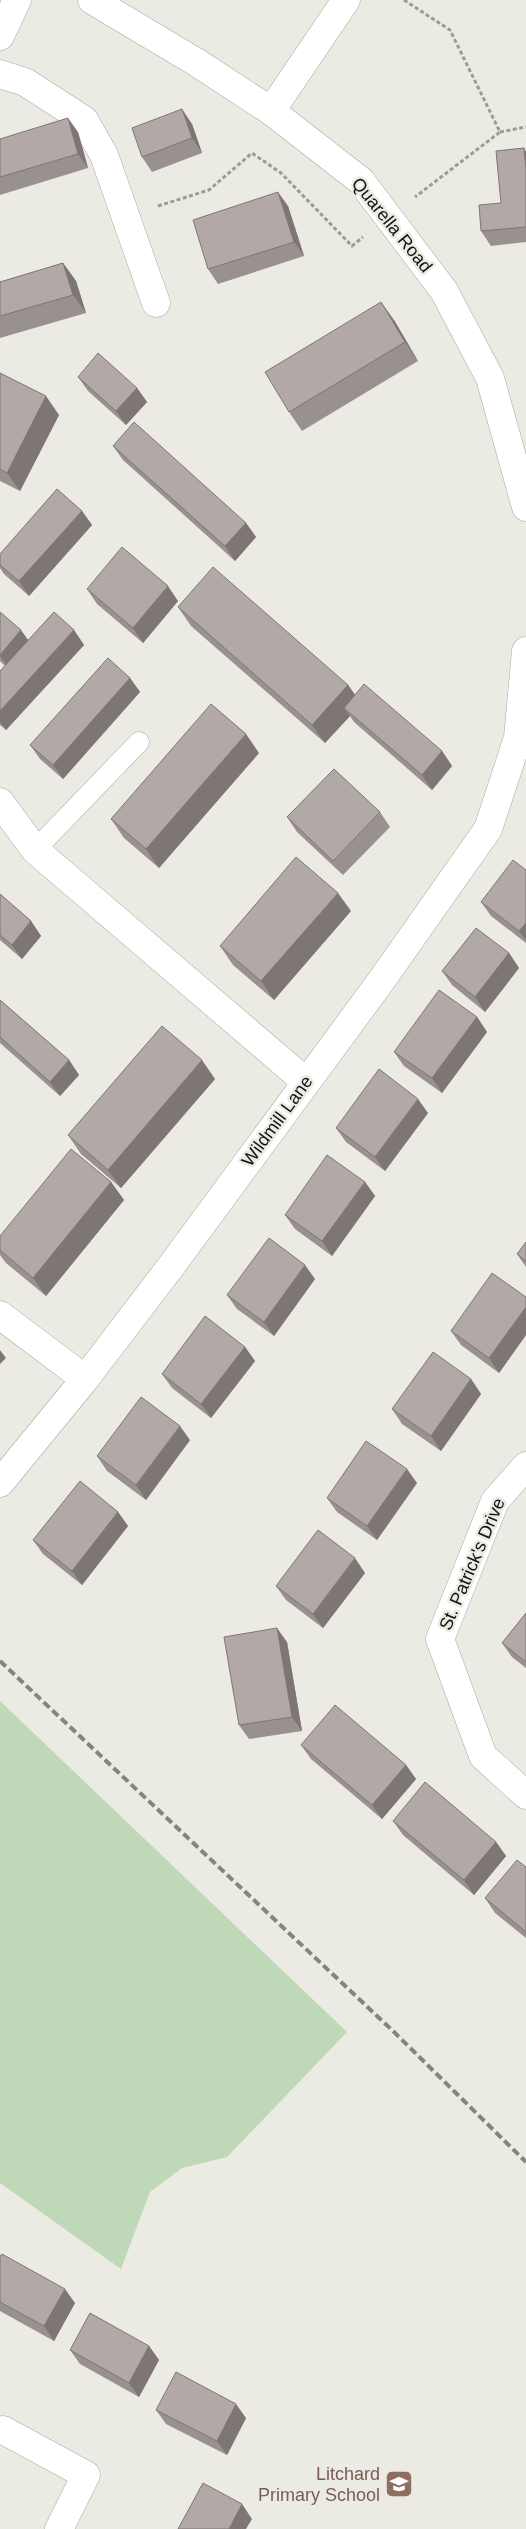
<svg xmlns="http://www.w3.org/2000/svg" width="526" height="2529" viewBox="0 0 526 2529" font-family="Arial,sans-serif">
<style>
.green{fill:#bfd8b7}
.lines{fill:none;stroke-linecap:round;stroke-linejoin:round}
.lane-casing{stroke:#a8a7a0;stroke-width:21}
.street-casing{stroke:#a8a7a0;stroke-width:29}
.secondary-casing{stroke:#a8a7a0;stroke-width:29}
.path{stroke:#9c9b95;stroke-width:3;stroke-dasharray:4 2.5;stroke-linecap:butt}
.lane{stroke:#fff;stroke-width:20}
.street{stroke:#fff;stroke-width:28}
.secondary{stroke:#fff;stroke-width:28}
.rail{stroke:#85847e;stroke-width:4;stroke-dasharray:8 4;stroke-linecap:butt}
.wall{fill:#999190}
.shaded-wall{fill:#7d7675}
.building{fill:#b2a9a7;stroke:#7d7675}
.labels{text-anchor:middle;stroke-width:5;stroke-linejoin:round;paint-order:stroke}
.street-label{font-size:18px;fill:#131310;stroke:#ecebe3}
.education-label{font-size:18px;fill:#785e54;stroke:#ecebe3;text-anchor:end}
</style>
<rect width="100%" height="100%" fill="#ecebe3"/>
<!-- green -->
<path class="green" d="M0 1701 347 2032 227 2157 182 2168 150 2192 121 2269 0 2183Z"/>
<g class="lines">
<!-- lane casing -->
<g class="lane-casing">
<path id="lane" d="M35 850 139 742"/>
</g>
<!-- street casing -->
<g class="street-casing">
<g id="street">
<path d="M0 36 17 0"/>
<path d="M0 74 25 82 84 120 104 155 156 303"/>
<path d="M271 111 346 0"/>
<path d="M0 802 35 850 305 1081"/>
<path d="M0 1315 85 1379"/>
<path d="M526 1466 495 1501 440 1639 483 1756 526 1795"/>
<path d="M3 2430 86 2475 59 2529"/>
</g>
</g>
<!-- secondary casing -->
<g class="secondary-casing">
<g id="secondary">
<path d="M92 0 196 62 271 111 361 181 444 291 490 378 526 507"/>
<path d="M0 1483 85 1379 172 1265 381 981 488 829 518 738 526 651"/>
</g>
</g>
<!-- path -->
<g class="path">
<path d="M404 0 450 30 500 132 415 197"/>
<path d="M500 132 526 127"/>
<path d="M158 206 209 190 252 153 281 173 352 246 363 237"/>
</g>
<!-- lane -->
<use href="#lane" class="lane"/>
<!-- street -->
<use href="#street" class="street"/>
<!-- secondary -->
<use href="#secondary" class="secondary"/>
<!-- rail -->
<path class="rail" d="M0 1661 393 2031 526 2162"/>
</g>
<!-- wall -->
<g class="wall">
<path d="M192 124 202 153 152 172 142 157Z"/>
<path d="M78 132 88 168 0 195V139Z"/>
<path d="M524 148 526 152V242L491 246 481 231 501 203Z"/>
<path d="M288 206 304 256 218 284 208 269Z"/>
<path d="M63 263 76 281 86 313 0 338V282Z"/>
<path d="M394 320 418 361 302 431 289 412Z"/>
<path d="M0 373 59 415 20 491 0 481Z"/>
<path d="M78 377 137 388 147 402 126 425 88 391Z"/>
<path d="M113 446 246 523 256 537 235 561 123 460Z"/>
<path d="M82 511 92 525 29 596 4 574 0 568V554Z"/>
<path d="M87 589 178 601 143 643 97 604Z"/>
<path d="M178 607 348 685 355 695 442 751 452 766 432 790 354 722 350 716 325 743 191 626Z"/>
<path d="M0 612 28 640 74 630 84 645 6 730 0 725V671L5 666 0 661Z"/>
<path d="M130 678 140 692 63 779 40 759 30 745Z"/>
<path d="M259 753 159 868 124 838 111 819Z"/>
<path d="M380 812 390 827 343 875 297 832 287 817Z"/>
<path d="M526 870V943L491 916 481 902Z"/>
<path d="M0 894 31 921 41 936 22 959 0 940Z"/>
<path d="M351 911 274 1000 233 965 220 946Z"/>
<path d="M509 953 519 968 485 1012 452 985 442 971Z"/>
<path d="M0 1000 69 1060 79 1075 60 1096 0 1043Z"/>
<path d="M477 1017 487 1032 442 1093 404 1066 394 1052Z"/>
<path d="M215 1079 121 1188 81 1154 68 1135Z"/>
<path d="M428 1113 385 1171 346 1142 336 1128Z"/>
<path d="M111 1182 124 1200 46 1296 6 1263 0 1255V1236Z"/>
<path d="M365 1182 375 1196 332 1256 295 1229 285 1215Z"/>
<path d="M526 1242V1267L517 1254Z"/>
<path d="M315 1279 274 1336 237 1309 227 1295Z"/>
<path d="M526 1297V1335L499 1373 461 1345 451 1331Z"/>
<path d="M245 1347 255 1361 211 1418 172 1388 162 1374Z"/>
<path d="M471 1379 481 1394 441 1451 402 1424 392 1409Z"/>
<path d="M190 1440 146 1500 107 1471 97 1456Z"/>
<path d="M417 1483 377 1540 337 1512 327 1498Z"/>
<path d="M118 1512 128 1526 82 1585 43 1554 33 1540Z"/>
<path d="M365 1573 323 1628 286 1600 276 1586Z"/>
<path d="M526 1613V1668L512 1657 502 1643Z"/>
<path d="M287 1642 302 1731 249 1739 239 1725Z"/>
<path d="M301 1745 406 1765 416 1779 382 1819 311 1759Z"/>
<path d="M393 1821 496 1842 506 1856 474 1895 403 1835Z"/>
<path d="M526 1867V1938L495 1913 485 1898Z"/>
<path d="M0 2256 75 2303 54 2341 0 2311Z"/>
<path d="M149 2346 159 2360 139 2397 80 2364 70 2350Z"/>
<path d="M156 2410 246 2418 227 2455 166 2424Z"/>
</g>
<!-- shaded-wall -->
<g class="shaded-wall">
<path d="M182 109 192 124 202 153 192 138Z"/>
<path d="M68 118 78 132 88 168 78 154Z"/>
<path d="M524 148 526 152V169Z"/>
<path d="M278 192 288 206 304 256 294 242Z"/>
<path d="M63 263 76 281 86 313 73 295Z"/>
<path d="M381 302 394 320 418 361 405 342Z"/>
<path d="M137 388 147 402 126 425 116 411Z"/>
<path d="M46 396 59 415 20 491 7 473Z"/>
<path d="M82 511 92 525 29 596 19 581Z"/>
<path d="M246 523 256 537 235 561 225 546Z"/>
<path d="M168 586 178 601 143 643 133 628Z"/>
<path d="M21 630 31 644 10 670 0 656V655Z"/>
<path d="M74 630 84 645 6 730 0 722V711Z"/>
<path d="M130 678 140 692 63 779 53 765Z"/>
<path d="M348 685 361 703 344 708 350 716 325 743 312 725Z"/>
<path d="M246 734 259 753 159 868 146 849Z"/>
<path d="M442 751 452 766 432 790 422 775Z"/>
<path d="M338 893 351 911 274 1000 261 981Z"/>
<path d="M31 921 41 936 22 959 12 945Z"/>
<path d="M526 923V940L519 931Z"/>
<path d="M509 953 519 968 485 1012 475 997Z"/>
<path d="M477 1017 487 1032 442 1093 432 1078Z"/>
<path d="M69 1060 79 1075 60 1096 50 1082Z"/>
<path d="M202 1060 215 1079 121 1188 108 1170Z"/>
<path d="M418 1099 428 1113 385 1171 375 1157Z"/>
<path d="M111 1182 124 1200 46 1296 33 1278Z"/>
<path d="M365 1182 375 1196 332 1256 322 1241Z"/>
<path d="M305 1265 315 1279 274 1336 264 1322Z"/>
<path d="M526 1307V1335L499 1373 489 1358Z"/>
<path d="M245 1347 255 1361 211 1418 201 1404Z"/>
<path d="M0 1350 6 1358 0 1364Z"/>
<path d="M471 1379 481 1394 441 1451 431 1436Z"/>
<path d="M180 1426 190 1440 146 1500 136 1485Z"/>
<path d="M407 1469 417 1483 377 1540 367 1526Z"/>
<path d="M118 1512 128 1526 82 1585 72 1571Z"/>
<path d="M355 1558 365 1573 323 1628 313 1614Z"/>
<path d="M277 1628 287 1642 302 1731 292 1717Z"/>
<path d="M406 1765 416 1779 382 1819 372 1805Z"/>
<path d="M496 1842 506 1856 474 1895 464 1880Z"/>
<path d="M65 2289 75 2303 54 2341 44 2326Z"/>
<path d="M149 2346 159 2360 139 2397 129 2383Z"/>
<path d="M236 2404 246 2418 227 2455 217 2441Z"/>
<path d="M242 2504 252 2519 246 2529H229Z"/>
</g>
<!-- building -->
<g class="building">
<path d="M182 109 192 138 142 157 132 128Z"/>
<path d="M68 118 78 154 0 177V139Z"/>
<path d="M524 148 526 169V227L481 231 479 205 501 203 496 151Z"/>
<path d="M278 192 294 242 208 269 193 220Z"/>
<path d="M63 263 73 295 0 316V282Z"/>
<path d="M381 302 405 342 289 412 265 372Z"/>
<path d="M98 353 137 388 116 411 78 377Z"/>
<path d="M0 373 46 396 7 473 0 469Z"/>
<path d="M134 422 246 523 225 546 113 446Z"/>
<path d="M57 489 82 511 19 581 0 565V554Z"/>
<path d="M122 547 168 586 133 628 87 589Z"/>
<path d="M213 567 348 685 312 725 178 607Z"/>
<path d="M0 612 21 630 0 655Z"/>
<path d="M54 612 74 630 0 711V671Z"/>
<path d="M108 658 130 678 53 765 30 745Z"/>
<path d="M364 684 442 751 422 775 344 708Z"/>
<path d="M211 704 246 734 146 849 111 819Z"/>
<path d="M334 769 380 812 333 861 287 817Z"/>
<path d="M296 857 338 893 261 981 220 946Z"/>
<path d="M513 860 526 870V923L519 931 481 902Z"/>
<path d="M0 894 31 921 12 945 0 935Z"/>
<path d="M476 928 509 953 475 997 442 971Z"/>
<path d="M439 990 477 1017 432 1078 394 1052Z"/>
<path d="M0 1000 69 1060 50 1082 0 1037Z"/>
<path d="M162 1026 202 1060 108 1170 68 1135Z"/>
<path d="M379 1069 418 1099 375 1157 336 1128Z"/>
<path d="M71 1149 111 1182 33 1278 0 1250V1236Z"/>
<path d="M327 1155 365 1182 322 1241 285 1215Z"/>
<path d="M269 1238 305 1265 264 1322 227 1295Z"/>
<path d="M526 1242V1261L517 1254Z"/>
<path d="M492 1273 526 1297V1307L489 1358 451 1331Z"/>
<path d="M205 1316 245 1347 201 1404 162 1374Z"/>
<path d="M433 1352 471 1379 431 1436 392 1409Z"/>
<path d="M141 1397 180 1426 136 1485 97 1456Z"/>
<path d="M366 1441 407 1469 367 1526 327 1498Z"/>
<path d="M80 1481 118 1512 72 1571 33 1540Z"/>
<path d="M318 1530 355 1558 313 1614 276 1586Z"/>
<path d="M526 1613V1662L502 1643Z"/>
<path d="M277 1628 292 1717 239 1725 224 1637Z"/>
<path d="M335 1705 406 1765 372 1805 301 1745Z"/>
<path d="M425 1782 496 1842 464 1880 393 1821Z"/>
<path d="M517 1860 526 1867V1932L485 1898Z"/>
<path d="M2 2254 65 2289 44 2326 0 2302V2256Z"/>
<path d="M90 2313 149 2346 129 2383 70 2350Z"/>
<path d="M176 2372 236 2404 217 2441 156 2410Z"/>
<path d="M203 2483 242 2504 229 2529H178Z"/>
</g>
<!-- icons -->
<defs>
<g id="school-square" transform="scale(1.4375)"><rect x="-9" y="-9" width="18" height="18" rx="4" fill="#8d6e63" stroke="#ecebe3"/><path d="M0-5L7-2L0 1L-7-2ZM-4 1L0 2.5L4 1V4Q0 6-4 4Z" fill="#fff"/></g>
</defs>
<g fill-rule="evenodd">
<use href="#school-square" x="399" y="2484"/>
</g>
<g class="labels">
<!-- street labels -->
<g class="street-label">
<text transform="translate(392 225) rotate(51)" y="6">Quarella Road</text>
<text transform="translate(277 1121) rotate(-54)" y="6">Wildmill Lane</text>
<text transform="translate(472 1564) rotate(-67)" y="6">St. Patrick's Drive</text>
</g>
<!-- education labels -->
<g class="education-label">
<text x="380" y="2480">Litchard<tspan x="380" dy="21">Primary School</tspan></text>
</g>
</g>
</svg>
